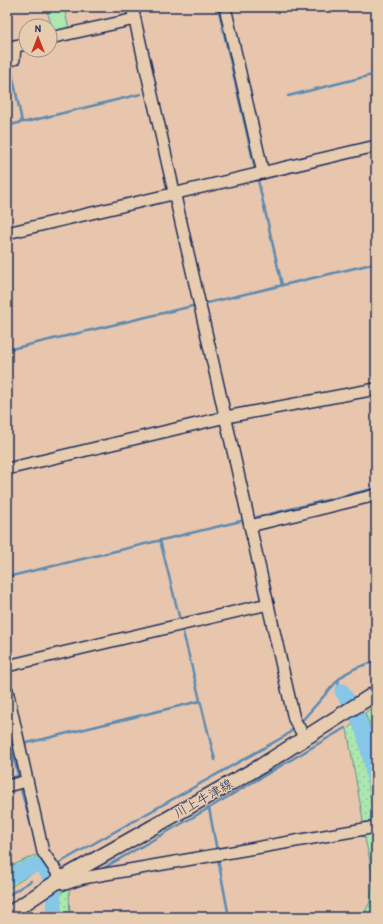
<svg xmlns="http://www.w3.org/2000/svg" width="383" height="924" viewBox="0 0 383 924" font-family="'Patrick Hand','Klee One',sans-serif">
<style>
.grass{fill:url(#grass-dots);stroke:#648c86}
.garden{fill:#ace8ae;stroke:#648c86}
.lines{fill:none;stroke-linecap:round;stroke-linejoin:round}
.stream{stroke:#5b8ab0;stroke-width:2.5}
.river{stroke:#86c6e6;stroke-width:15}
.minor-casing{stroke:#1b2f5e;stroke-width:14}
.major-casing{stroke:#1b2f5e;stroke-width:17}
.minor{stroke:#e8ccaf;stroke-width:11}
.major{stroke:#e8ccaf;stroke-width:14}
.labels{text-anchor:middle;stroke-width:3;stroke-linejoin:round;paint-order:stroke}
.street-label{font-size:13px;fill:#1b2f5e;stroke:#e8ccaf}
</style>
<defs>
<pattern id="grass-dots" width="8" height="8" patternUnits="userSpaceOnUse"><rect width="8" height="8" fill="#ace8ae"/><path d="M2 2h.1M6 6h.1" fill="none" stroke="#93c798" stroke-width="1.8" stroke-linecap="round"/></pattern>
</defs>
<rect width="100%" height="100%" fill="#e8c6ae"/>
<filter id="ink" filterUnits="userSpaceOnUse"><feTurbulence type="fractalNoise" baseFrequency=".025" numOctaves="2"/><feDisplacementMap in="SourceGraphic" scale="8" xChannelSelector="R" yChannelSelector="G"/><feConvolveMatrix kernelMatrix="1 2 1 2 8 2 1 2 1" color-interpolation-filters="sRGB"/></filter>
<g filter="url(#ink)">
<!-- grass -->
<g class="grass">
<path d="M371 708 376 714V743L365 713Z"/>
<path d="M353 724 361 741 376 831V913L374 917H361C381 894 370 864 365 838L358 834 360 827 363 820 347 729Z"/>
<path d="M35 855 37 861 7 873V868Z"/>
<path d="M33 868 38 870 7 889V881Z"/>
<path d="M69 889 70 917H60L59 893Z"/>
</g>
<!-- garden -->
<path class="garden" d="M46 7H64L69 30 54 34Z"/>
<g class="lines">
<!-- stream -->
<g class="stream">
<path d="M218 7 255 169"/>
<path d="M288 96 376 74"/>
<path d="M22 122H26L141 94"/>
<path d="M7 126 22 122 10 63"/>
<path d="M258 180 282 285"/>
<path d="M203 304 376 263"/>
<path d="M7 350 197 305"/>
<path d="M257 517 376 488"/>
<path d="M160 540 180 620"/>
<path d="M7 577 241 521"/>
<path d="M182 628 215 760"/>
<path d="M342 691 339 687 338 680C349 669 361 666 376 661"/>
<path d="M375 712 376 711"/>
<path d="M300 723 338 680"/>
<path d="M7 731 19 779"/>
<path d="M27 743 200 701"/>
<path d="M7 779 18 776"/>
<path d="M20 786 32 829"/>
<path d="M209 808 217 851"/>
<path d="M40 855 42 865"/>
<path d="M218 859 229 917"/>
<path d="M59 863 285 736 295 728"/>
<path d="M100 870 209 808 345 728"/>
<path d="M7 896 31 881"/>
</g>
<!-- river -->
<g class="river">
<path d="M342 691C347 700 354 708 358 718 368 739 371 764 376 786"/>
<path d="M7 877 35 865H42L51 879 54 897V917"/>
</g>
<!-- minor casing -->
<g class="minor-casing">
<g id="minor">
<path d="M132 7 294 719 305 738"/>
<path d="M225 7 263 173"/>
<path d="M50 38 135 19"/>
<path d="M7 61 14 59 15 46 26 44"/>
<path d="M7 233 376 146"/>
<path d="M7 469 226 417 376 389"/>
<path d="M250 526 376 495"/>
<path d="M7 666 268 604"/>
<path d="M7 690 43 852 65 884 83 878 370 828"/>
<path d="M7 786 27 781"/>
</g>
</g>
<!-- major casing -->
<g class="major-casing">
<path id="major" d="M7 915 61 879 261 766 376 693"/>
</g>
<!-- minor -->
<use href="#minor" class="minor"/>
<!-- major -->
<use href="#major" class="major"/>
</g>
</g>
<g class="labels">
<!-- street labels -->
<g class="street-label">
<text transform="translate(203 798) rotate(-30)" y="5">川上牛津線</text>
</g>
</g>
<!-- margin -->
<rect width="383" height="924" fill="none" stroke="#e8ccaf" stroke-width="24"/>
<rect x="12" y="12" width="359" height="900" fill="none" stroke="#1b2f5e" stroke-width="1.5" filter="url(#ink)"/>
<!-- north arrow -->
<g transform="translate(38 38)"><circle r="19" fill="#e8ccaf" stroke="#968d8f"/>
<path d="M0-3L7 15L0 10L-7 15Z" fill="#c8321e"/>
<text y="-6" font-size="11" font-weight="bold" text-anchor="middle" fill="#1b2f5e">N</text>
</g>
</svg>
